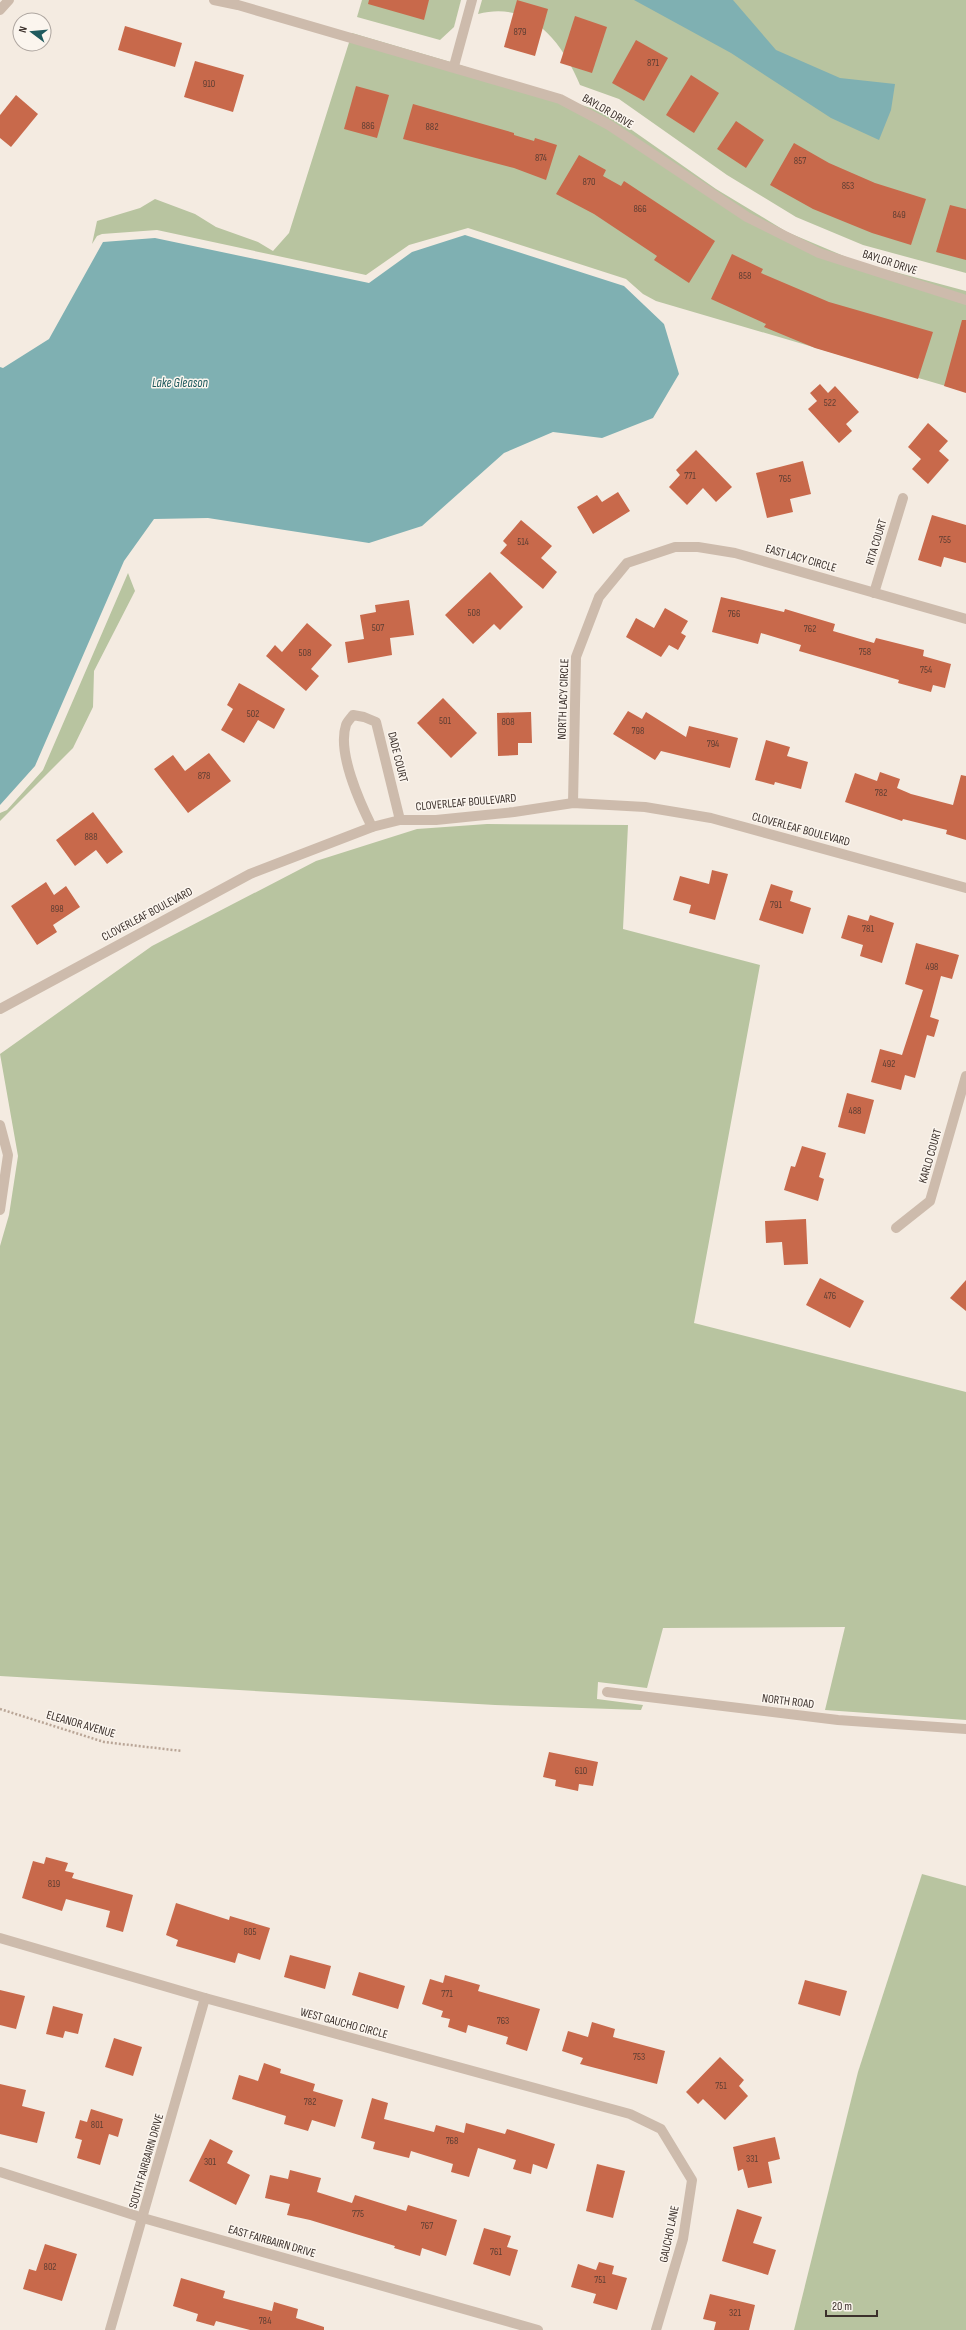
<svg xmlns="http://www.w3.org/2000/svg" width="966" height="2330" viewBox="0 0 966 2330" font-family="'Sofia Sans Condensed',sans-serif">
<style>
.green{fill:#b8c4a0}
.water{fill:#7fb0b2}
.building{fill:#c8694b}
.lines{fill:none;stroke-linecap:round;stroke-linejoin:round}
.path{stroke:#b9a596;stroke-width:2.5;stroke-dasharray:2 2;stroke-linecap:butt}
.minor{stroke:#cdbbac;stroke-width:10}
.labels{text-anchor:middle;stroke-width:3;stroke-linejoin:round;paint-order:stroke}
.number-label{font-size:10px;fill:#5e3e33}
.street-label{font-size:12px;fill:#3b302b;stroke:#fbf5ee}
.water-label{font-size:13px;font-style:italic;fill:#1f5a5e;stroke:#fbf5ee}
</style>
<rect width="100%" height="100%" fill="#f4ebe1"/>
<!-- green -->
<g class="green">
<path d="M362 0H461L454 27 440 40 357 17Z"/>
<path d="M482 0H966V273L863 245 796 217 727 175 619 99 580 85C562 42 531 0 478 14Z"/>
<path d="M352 33 454 63 609 114 716 189 787 232 858 262 966 291V392L656 301 643 294 626 279 468 228 409 245 366 275 157 230 102 234 97 236 92 244 97 221 140 208 155 199 195 214 216 227 258 242 273 251 289 233Z"/>
<path d="M128 573 135 591 94 671 93 707 73 748 0 821V813L7 810 43 770Z"/>
<path d="M487 824 628 825 623 929 760 965 694 1323 966 1392V1720L825 1710 845 1627 663 1628 647 1688 598 1682 597 1699 643 1705 641 1710 495 1705 0 1676V1246L9 1215 18 1156 0 1054 152 946 316 861 417 829Z"/>
<path d="M922 1874 966 1886V2330H794L858 2072Z"/>
</g>
<!-- water -->
<g class="water">
<path d="M634 0H733L776 50 840 78 895 84 891 110 879 140 831 118 731 53Z"/>
<path d="M465 235 624 286 664 324 679 374 653 418 602 438 553 432 504 453 422 526 369 543 208 518 154 519 124 561 35 766 0 805V367L3 368 49 339 103 242 155 238 369 283 412 252Z"/>
</g>
<!-- building -->
<g class="building">
<path d="M369 0H429L424 20 368 4Z"/>
<path d="M517 0 548 9 535 56 504 47Z"/>
<path d="M575 16 607 27 592 73 560 63Z"/>
<path d="M125 26 182 43 175 67 118 50Z"/>
<path d="M636 40 668 58 644 101 612 83Z"/>
<path d="M195 61 244 75 233 112 184 97Z"/>
<path d="M691 75 719 93 694 133 666 115Z"/>
<path d="M356 86 389 95 377 138 344 129Z"/>
<path d="M16 95 38 114 11 147 0 138V115Z"/>
<path d="M413 104 514 133V135L534 141 535 138 557 145 546 180 514 168 403 139Z"/>
<path d="M736 121 764 140 746 168 717 149Z"/>
<path d="M794 143 829 163 875 183 926 199 911 245 872 233 813 209 770 185Z"/>
<path d="M579 155 606 170 603 176 621 186 624 181 715 241 689 283 654 260 657 256 594 214 556 194Z"/>
<path d="M950 205 966 209V260L936 252Z"/>
<path d="M732 254 763 269 761 273 829 302 933 332 918 379 815 348 764 327 766 324 711 299Z"/>
<path d="M962 320H966V393L944 386Z"/>
<path d="M820 384 828 393 835 386 859 412 846 424 852 431 839 443 808 409 817 401 810 393Z"/>
<path d="M928 423 948 441 939 451 949 460 928 484 912 469 921 459 908 447Z"/>
<path d="M696 450 732 487 716 502 703 488 687 505 669 487 680 475 676 470Z"/>
<path d="M803 461 811 494 790 499 793 512 767 518 756 473Z"/>
<path d="M618 492 630 511 593 534 577 507 597 495 602 502Z"/>
<path d="M932 515 966 525V563L944 557 941 567 918 560Z"/>
<path d="M521 520 552 546 541 558 557 572 543 589 500 553 507 545 503 541Z"/>
<path d="M490 572 523 607 500 630 494 624 473 644 445 615Z"/>
<path d="M721 597 784 612 785 609 835 624 833 631 874 643 876 638 924 650 923 656 951 664 945 688 933 685 931 692 898 683 899 680 799 651 801 645 761 633 758 644 712 632Z"/>
<path d="M409 600 414 635 390 638 392 655 348 663 345 642 364 639 360 615 376 612 375 605Z"/>
<path d="M665 608 688 621 681 633 686 636 678 650 669 645 661 657 626 637 636 618 654 628Z"/>
<path d="M307 623 332 645 311 669 319 676 306 691 266 656 275 645 282 652Z"/>
<path d="M239 683 285 709 274 729 258 720 244 743 221 730 233 709 227 705Z"/>
<path d="M443 698 477 733 451 758 417 723Z"/>
<path d="M628 711 642 719 646 712 686 737 689 726 738 738 730 768 661 751 655 760 613 734Z"/>
<path d="M531 712 532 743H518V755L498 756 497 713Z"/>
<path d="M766 740 790 747 787 756 808 762 801 789 775 782 774 785 755 780Z"/>
<path d="M209 753 231 781 188 813 154 769 173 755 185 771Z"/>
<path d="M880 772 900 779 897 788 911 794 953 805 961 775 966 776V840L946 834 947 830 903 819 902 821 845 802 855 773 877 781Z"/>
<path d="M93 812 123 852 107 864 96 850 75 866 56 840Z"/>
<path d="M712 870 728 874 715 920 689 913 691 905 673 900 680 876 709 884Z"/>
<path d="M46 882 54 895 66 886 80 907 53 925 57 932 37 945 11 906Z"/>
<path d="M771 884 793 891 790 901 811 908 803 934 759 920Z"/>
<path d="M848 915 868 921 870 915 894 923 882 963 860 956 863 945 841 938Z"/>
<path d="M916 943 959 955 952 979 941 976 930 1017 939 1020 934 1037 927 1035 915 1078 905 1075 901 1090 871 1082 880 1049 902 1055 923 990 905 984Z"/>
<path d="M847 1093 874 1100 865 1134 838 1127Z"/>
<path d="M802 1146 826 1153 819 1177 824 1179 818 1201 784 1190 791 1166 795 1167Z"/>
<path d="M806 1219 808 1264 784 1265 782 1242 766 1243 765 1221Z"/>
<path d="M820 1278 864 1301 850 1328 806 1305Z"/>
<path d="M966 1280V1311L950 1298Z"/>
<path d="M549 1752 598 1762 593 1786 579 1784 578 1791 555 1786 556 1780 543 1777Z"/>
<path d="M46 1857 68 1863 65 1871 74 1873 72 1878 133 1895 123 1932 106 1927 110 1911 66 1899 62 1911 22 1898 33 1861 44 1864Z"/>
<path d="M176 1903 229 1920 230 1916 270 1928 260 1960 238 1953 235 1963 176 1946 178 1940 166 1935Z"/>
<path d="M290 1955 331 1966 325 1989 284 1977Z"/>
<path d="M359 1972 405 1986 398 2009 352 1995Z"/>
<path d="M445 1975 480 1985 478 1991 540 2009 527 2051 506 2044 508 2037 468 2025 466 2033 448 2027 450 2019 441 2017 443 2011 422 2004 430 1979 443 1983Z"/>
<path d="M805 1980 847 1991 840 2016 798 2004Z"/>
<path d="M0 1990 25 1996 16 2029 0 2025Z"/>
<path d="M53 2006 83 2014 78 2034 65 2031 63 2038 46 2034Z"/>
<path d="M592 2022 615 2029 613 2037 665 2051 657 2084 580 2064 583 2058 562 2051 568 2031 588 2037Z"/>
<path d="M114 2038 142 2047 133 2076 105 2067Z"/>
<path d="M720 2057 744 2080 739 2086 748 2096 725 2120 703 2099 698 2104 686 2092Z"/>
<path d="M264 2063 281 2069 280 2073 315 2084 313 2091 343 2100 335 2127 312 2120 308 2131 284 2124 286 2116 232 2099 239 2075 258 2081Z"/>
<path d="M0 2084 26 2090 22 2106 45 2112 37 2143 0 2134Z"/>
<path d="M372 2098 388 2103 384 2119 434 2132 436 2125 464 2133 466 2123 505 2134 507 2129 555 2144 547 2169 533 2164 531 2174 513 2169 516 2160 478 2148 469 2177 451 2172 453 2164 411 2151 409 2158 373 2149 375 2142 361 2138Z"/>
<path d="M91 2109 123 2119 118 2137 109 2134 100 2165 77 2158 82 2140 75 2138 80 2120 87 2122Z"/>
<path d="M775 2137 780 2159 768 2162 772 2183 748 2188 743 2169 738 2171 733 2147Z"/>
<path d="M210 2139 233 2151 227 2163 250 2175 236 2205 189 2181Z"/>
<path d="M597 2164 625 2171 613 2218 586 2211Z"/>
<path d="M290 2170 321 2178 317 2192 352 2203 355 2195 406 2211 408 2205 457 2220 446 2256 422 2248 420 2256 394 2248 395 2246 310 2220 287 2215 290 2204 265 2198 270 2175 288 2179Z"/>
<path d="M737 2209 762 2217 753 2243 776 2250 768 2275 722 2261Z"/>
<path d="M484 2228 511 2236 507 2247 518 2250 510 2276 473 2264Z"/>
<path d="M45 2244 77 2254 62 2301 23 2289 29 2269 36 2271Z"/>
<path d="M599 2262 614 2266 612 2274 627 2278 617 2310 593 2303 596 2294 571 2287 578 2264 596 2270Z"/>
<path d="M181 2278 225 2291 223 2298 272 2311 274 2302 298 2309 296 2318 324 2327V2330H250L216 2321 214 2326 196 2321 198 2314 173 2306Z"/>
<path d="M710 2294 755 2305 749 2330H714L716 2322 703 2319Z"/>
</g>
<g class="lines">
<!-- path -->
<path class="path" d="M0 1709 104 1742 182 1751"/>
<!-- minor -->
<g class="minor">
<path d="M214 0 238 5 560 99 609 125 747 217 819 253 966 300"/>
<path d="M0 10 9 0"/>
<path d="M454 66 472 0"/>
<path d="M874 593 903 498"/>
<path d="M573 803 576 657 599 597 627 563 675 547H698L735 553 966 619"/>
<path d="M372 827C360 803 337 752 346 725 347 722 351 718 353 715L364 717 376 722 400 820"/>
<path d="M0 1009 250 874 372 827 400 820H436L514 812 573 803 645 807 711 818 966 888"/>
<path d="M0 1125 8 1155 0 1210"/>
<path d="M896 1228 930 1201 966 1076"/>
<path d="M607 1692 838 1720 966 1729"/>
<path d="M0 1938 205 1998 630 2114 661 2129 692 2180 683 2239 656 2330"/>
<path d="M0 2172 143 2218 538 2330"/>
<path d="M110 2330 205 1998"/>
</g>
</g>
<g class="labels">
<!-- number labels -->
<g class="number-label">
<text x="520" y="35">879</text>
<text x="653" y="66">871</text>
<text x="209" y="87">910</text>
<text x="368" y="129">886</text>
<text x="432" y="130">882</text>
<text x="541" y="161">874</text>
<text x="800" y="164">857</text>
<text x="589" y="185">870</text>
<text x="848" y="189">853</text>
<text x="640" y="212">866</text>
<text x="899" y="218">849</text>
<text x="745" y="279">858</text>
<text x="830" y="406">522</text>
<text x="690" y="479">771</text>
<text x="785" y="482">765</text>
<text x="945" y="543">755</text>
<text x="523" y="545">514</text>
<text x="474" y="616">508</text>
<text x="734" y="617">766</text>
<text x="378" y="631">507</text>
<text x="810" y="632">762</text>
<text x="865" y="655">758</text>
<text x="305" y="656">508</text>
<text x="926" y="673">754</text>
<text x="253" y="717">502</text>
<text x="445" y="724">501</text>
<text x="508" y="725">808</text>
<text x="638" y="734">798</text>
<text x="713" y="747">794</text>
<text x="204" y="779">878</text>
<text x="881" y="796">782</text>
<text x="91" y="840">888</text>
<text x="776" y="908">791</text>
<text x="57" y="912">898</text>
<text x="868" y="932">781</text>
<text x="932" y="970">498</text>
<text x="889" y="1067">492</text>
<text x="855" y="1114">488</text>
<text x="830" y="1299">476</text>
<text x="581" y="1774">610</text>
<text x="54" y="1887">819</text>
<text x="250" y="1935">805</text>
<text x="447" y="1997">771</text>
<text x="503" y="2024">763</text>
<text x="639" y="2060">753</text>
<text x="721" y="2089">751</text>
<text x="310" y="2105">782</text>
<text x="97" y="2128">801</text>
<text x="452" y="2144">768</text>
<text x="752" y="2162">331</text>
<text x="210" y="2165">301</text>
<text x="358" y="2217">775</text>
<text x="427" y="2229">767</text>
<text x="496" y="2255">761</text>
<text x="50" y="2270">802</text>
<text x="600" y="2283">751</text>
<text x="735" y="2316">321</text>
<text x="265" y="2324">784</text>
</g>
<!-- street labels -->
<g class="street-label">
<text transform="translate(608 111) rotate(30)" y="4">BAYLOR DRIVE</text>
<text transform="translate(890 262) rotate(18)" y="4">BAYLOR DRIVE</text>
<text transform="translate(876 542) rotate(-73)" y="4">RITA COURT</text>
<text transform="translate(801 558) rotate(16)" y="4">EAST LACY CIRCLE</text>
<text transform="translate(563 699) rotate(-88)" y="4">NORTH LACY CIRCLE</text>
<text transform="translate(398 757) rotate(76)" y="4">DADE COURT</text>
<text transform="translate(466 802) rotate(-5)" y="4">CLOVERLEAF BOULEVARD</text>
<text transform="translate(801 829) rotate(15)" y="4">CLOVERLEAF BOULEVARD</text>
<text transform="translate(147 914) rotate(-28)" y="4">CLOVERLEAF BOULEVARD</text>
<text transform="translate(930 1156) rotate(-74)" y="4">KARLO COURT</text>
<text transform="translate(788 1701) rotate(7)" y="4">NORTH ROAD</text>
<text transform="translate(81 1724) rotate(16)" y="4">ELEANOR AVENUE</text>
<text transform="translate(344 2023) rotate(15)" y="4">WEST GAUCHO CIRCLE</text>
<text transform="translate(146 2161) rotate(-74)" y="4">SOUTH FAIRBAIRN DRIVE</text>
<text transform="translate(669 2234) rotate(-78)" y="4">GAUCHO LANE</text>
<text transform="translate(272 2241) rotate(16)" y="4">EAST FAIRBAIRN DRIVE</text>
</g>
<!-- water labels -->
<g class="water-label">
<text x="180" y="387">Lake Gleason</text>
</g>
</g>
<!-- north arrow -->
<g transform="translate(32 32) rotate(286)"><circle r="19" fill="#fbf5ee" stroke="#aea6a0"/>
<path d="M0-3L7 15L0 10L-7 15Z" fill="#1f5a5e"/>
<text y="-6" font-size="11" font-weight="bold" text-anchor="middle" fill="#3b302b">N</text>
</g>
<!-- scale -->
<path d="M826 2310v6h51v-6" fill="none" stroke="#3b302b" stroke-width="2"/>
<text x="832" y="2310" font-size="12" fill="#3b302b" stroke="#fbf5ee" stroke-width="3" paint-order="stroke">20 m</text>
</svg>
